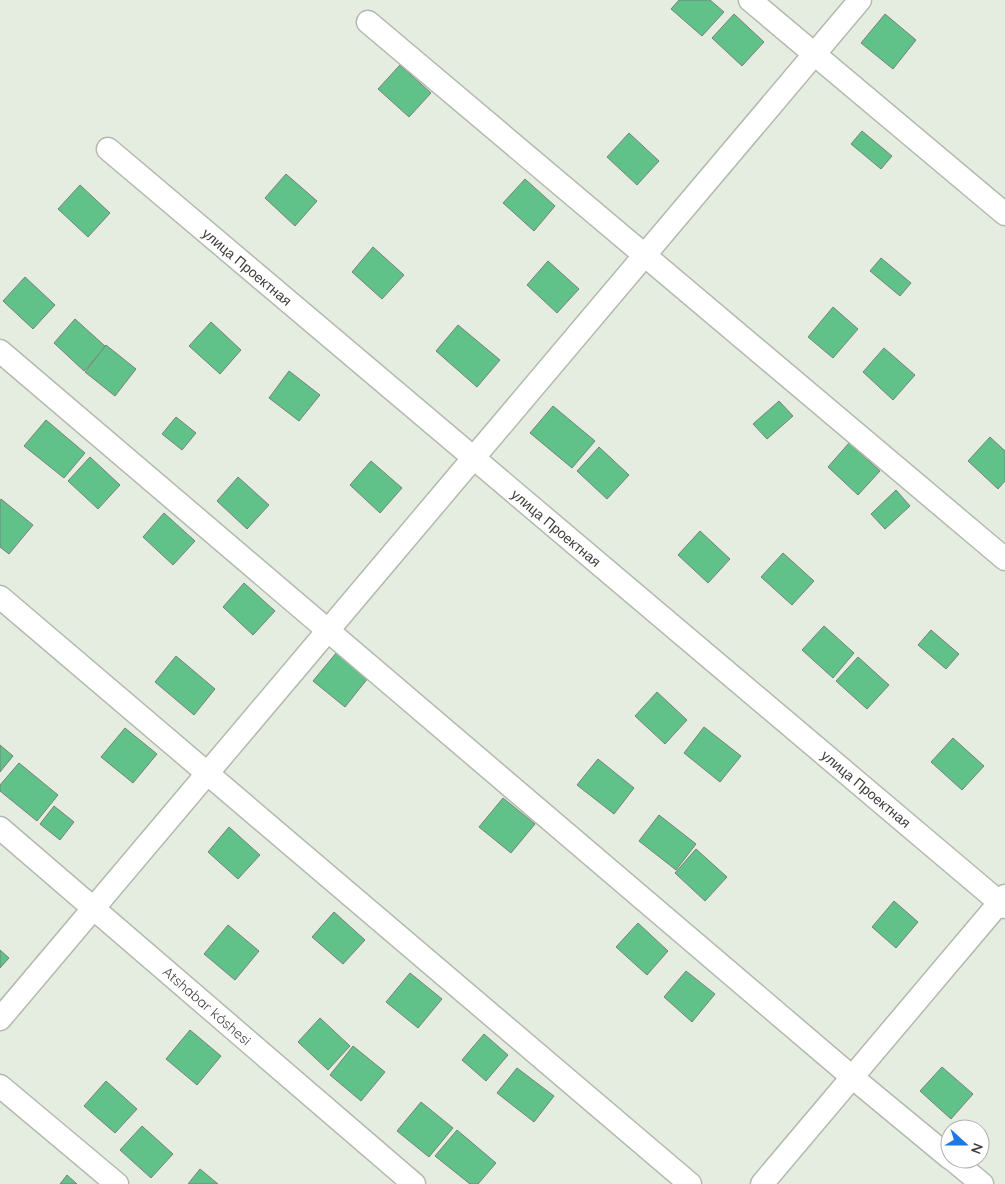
<svg xmlns="http://www.w3.org/2000/svg" width="1005" height="1184" viewBox="0 0 1005 1184" font-family="Quicksand,sans-serif">
<style>
.building{fill:#60c288;stroke:#77827a}
.lines{fill:none;stroke-linecap:round;stroke-linejoin:round}
.minor-casing{stroke:#b3b9ae;stroke-width:25}
.minor{stroke:#fff;stroke-width:22}
.labels{text-anchor:middle;stroke-width:4;stroke-linejoin:round;paint-order:stroke}
.street-label{font-size:14px;fill:#3a3d38;stroke:#fff}
</style>
<rect width="100%" height="100%" fill="#e5ece0"/>
<!-- building -->
<g class="building">
<path d="M679 0H710L724 12 702 36 671 9Z"/>
<path d="M734 14 764 42 742 66 712 38Z"/>
<path d="M885 14 916 40 893 69 861 43Z"/>
<path d="M400 65 431 93 409 117 378 89Z"/>
<path d="M862 131 892 156 881 169 851 144Z"/>
<path d="M629 133 659 161 637 185 607 157Z"/>
<path d="M286 174 317 201 295 226 265 198Z"/>
<path d="M525 179 555 206 534 231 503 203Z"/>
<path d="M80 185 110 213 88 237 58 209Z"/>
<path d="M373 247 404 275 382 299 352 272Z"/>
<path d="M881 258 911 283 900 296 870 271Z"/>
<path d="M548 261 579 289 557 313 527 285Z"/>
<path d="M25 277 55 305 33 329 3 301Z"/>
<path d="M833 307 858 329 833 358 808 337Z"/>
<path d="M75 319 106 347 84 371 54 343Z"/>
<path d="M211 322 241 350 220 374 189 346Z"/>
<path d="M458 325 500 360 477 387 436 351Z"/>
<path d="M106 345 136 369 115 396 85 372Z"/>
<path d="M884 348 915 375 893 400 863 372Z"/>
<path d="M289 371 320 395 299 421 269 398Z"/>
<path d="M779 401 793 416 767 439 753 424Z"/>
<path d="M553 406 595 441 572 468 530 433Z"/>
<path d="M176 417 196 433 182 450 162 434Z"/>
<path d="M46 420 85 453 64 478 24 446Z"/>
<path d="M990 437 1005 451V481L998 489 968 461Z"/>
<path d="M849 443 880 471 858 495 828 467Z"/>
<path d="M599 447 629 475 607 499 577 471Z"/>
<path d="M90 457 120 485 98 509 68 481Z"/>
<path d="M371 461 402 488 380 513 350 485Z"/>
<path d="M238 477 269 505 247 529 217 501Z"/>
<path d="M896 490 910 506 885 529 871 514Z"/>
<path d="M1 499 33 525 9 554 0 547V501Z"/>
<path d="M164 513 195 541 173 565 143 537Z"/>
<path d="M700 531 730 559 708 583 678 555Z"/>
<path d="M783 553 814 581 792 605 761 577Z"/>
<path d="M244 583 275 611 253 635 223 607Z"/>
<path d="M824 626 854 653 833 678 802 650Z"/>
<path d="M931 630 959 654 946 669 918 645Z"/>
<path d="M337 652 368 678 345 707 313 681Z"/>
<path d="M176 656 215 689 194 715 155 682Z"/>
<path d="M858 657 889 685 867 709 836 681Z"/>
<path d="M657 692 687 720 665 744 635 716Z"/>
<path d="M704 727 741 756 720 782 684 753Z"/>
<path d="M125 728 157 754 133 783 101 757Z"/>
<path d="M953 738 984 766 962 790 931 762Z"/>
<path d="M0 745 13 756 0 772Z"/>
<path d="M598 759 634 788 614 814 577 785Z"/>
<path d="M19 763 58 795 37 821 0 791V785Z"/>
<path d="M503 798 535 824 511 853 479 827Z"/>
<path d="M54 806 74 822 60 840 40 824Z"/>
<path d="M659 815 696 844 676 870 639 841Z"/>
<path d="M229 827 260 855 238 879 208 852Z"/>
<path d="M696 849 727 877 705 901 675 873Z"/>
<path d="M894 901 918 922 896 948 872 927Z"/>
<path d="M334 912 365 940 343 964 312 937Z"/>
<path d="M638 923 668 951 647 975 616 947Z"/>
<path d="M228 925 259 951 235 980 204 954Z"/>
<path d="M0 950 9 958 0 968Z"/>
<path d="M686 971 715 994 692 1022 664 997Z"/>
<path d="M410 973 442 999 418 1028 386 1002Z"/>
<path d="M320 1018 350 1046 328 1070 298 1042Z"/>
<path d="M190 1030 221 1056 197 1085 166 1059Z"/>
<path d="M484 1034 508 1055 486 1081 462 1060Z"/>
<path d="M353 1046 385 1072 361 1101 330 1075Z"/>
<path d="M942 1067 973 1094 951 1119 920 1091Z"/>
<path d="M517 1068 554 1096 534 1122 497 1093Z"/>
<path d="M106 1081 137 1109 115 1133 84 1106Z"/>
<path d="M421 1102 453 1128 429 1157 397 1131Z"/>
<path d="M142 1126 173 1154 151 1178 120 1150Z"/>
<path d="M457 1130 496 1163 478 1184H470L435 1156Z"/>
<path d="M200 1169 218 1184H188Z"/>
<path d="M67 1175 77 1184H60Z"/>
</g>
<g class="lines">
<!-- minor casing -->
<g class="minor-casing">
<g id="minor">
<path d="M750 0 1005 214"/>
<path d="M368 22 1005 559"/>
<path d="M108 149 1005 907"/>
<path d="M0 351 852 1077 950 1158"/>
<path d="M0 597 690 1184"/>
<path d="M0 828 414 1184"/>
<path d="M0 1019 860 0"/>
<path d="M0 1086 117 1184"/>
<path d="M952 1159 982 1184"/>
<path d="M762 1184 1005 896"/>
</g>
</g>
<!-- minor -->
<use href="#minor" class="minor"/>
</g>
<g class="labels">
<!-- street labels -->
<g class="street-label">
<text transform="translate(247 267) rotate(40)" y="5">улица Проектная</text>
<text transform="translate(556 528) rotate(40)" y="5">улица Проектная</text>
<text transform="translate(866 789) rotate(40)" y="5">улица Проектная</text>
<text transform="translate(207 1006) rotate(41)" y="5">Atshabar kóshesi</text>
</g>
</g>
<!-- north arrow -->
<g transform="translate(965 1144) rotate(111)"><circle r="24" fill="#ffffff" stroke="#b0b1af"/>
<path d="M0-4L9 19L0 12L-9 19Z" fill="#1e78e1"/>
<text y="-8" font-size="14" font-weight="bold" text-anchor="middle" fill="#3a3d38">N</text>
</g>
</svg>
